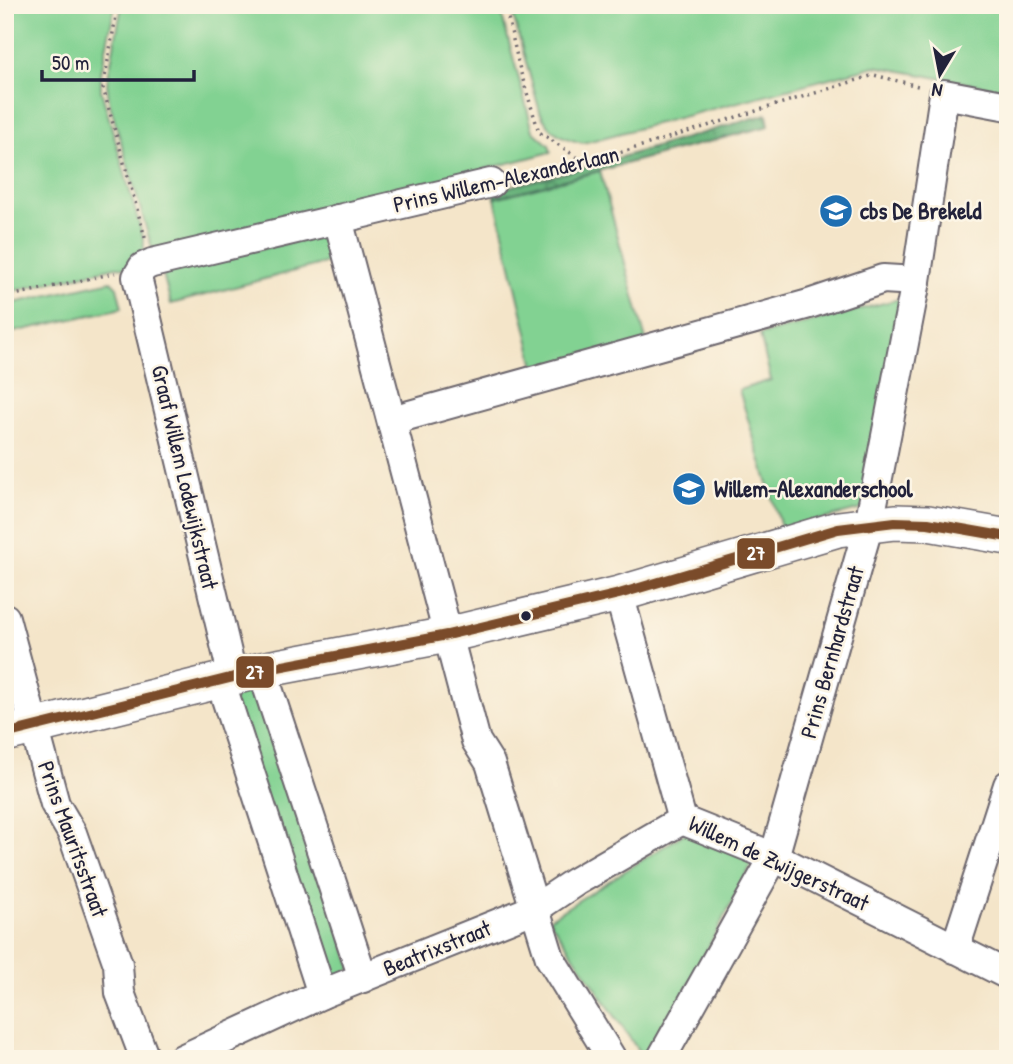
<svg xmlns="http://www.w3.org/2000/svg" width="1013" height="1064" viewBox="0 0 1013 1064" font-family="'Patrick Hand',sans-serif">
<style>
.grass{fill:#82d292;stroke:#527a66;stroke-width:2}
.forest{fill:url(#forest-crowns);stroke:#466b5c;stroke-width:2}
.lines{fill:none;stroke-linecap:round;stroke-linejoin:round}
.minor-casing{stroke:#6c666d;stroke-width:32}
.major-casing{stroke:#6c666d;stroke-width:38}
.path{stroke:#6c666d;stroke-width:3.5;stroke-dasharray:2 5;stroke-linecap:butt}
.minor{stroke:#fff;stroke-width:28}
.major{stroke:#fff;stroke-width:35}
.bus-1-casing{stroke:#fcf5e5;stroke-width:16}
.bus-1{stroke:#7a4b2a;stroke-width:10}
.bus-dot{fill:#22223b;stroke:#fcf5e5;stroke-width:2.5}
.labels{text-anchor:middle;stroke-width:5;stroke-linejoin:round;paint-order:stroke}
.street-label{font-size:23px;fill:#22223b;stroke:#fcf5e5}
.poi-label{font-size:23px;font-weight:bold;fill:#22223b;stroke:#fcf5e5;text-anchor:start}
.line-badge{stroke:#fcf5e5;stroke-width:2.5}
.badge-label{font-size:19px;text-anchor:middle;font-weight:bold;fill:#fff}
</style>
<defs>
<pattern id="forest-crowns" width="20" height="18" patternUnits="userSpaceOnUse" patternTransform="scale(1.75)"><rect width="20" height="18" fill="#69b47c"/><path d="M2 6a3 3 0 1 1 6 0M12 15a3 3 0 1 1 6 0" fill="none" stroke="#569267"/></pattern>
</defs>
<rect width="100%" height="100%" fill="#fcf5e5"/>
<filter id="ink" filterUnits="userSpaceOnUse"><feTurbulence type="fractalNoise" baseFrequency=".0143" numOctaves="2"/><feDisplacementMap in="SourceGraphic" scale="14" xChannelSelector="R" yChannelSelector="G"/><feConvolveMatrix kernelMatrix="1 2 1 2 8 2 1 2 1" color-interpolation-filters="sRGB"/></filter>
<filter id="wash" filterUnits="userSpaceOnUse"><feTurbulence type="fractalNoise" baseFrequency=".00686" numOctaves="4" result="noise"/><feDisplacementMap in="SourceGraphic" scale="28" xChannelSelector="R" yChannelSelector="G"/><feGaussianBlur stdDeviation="1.57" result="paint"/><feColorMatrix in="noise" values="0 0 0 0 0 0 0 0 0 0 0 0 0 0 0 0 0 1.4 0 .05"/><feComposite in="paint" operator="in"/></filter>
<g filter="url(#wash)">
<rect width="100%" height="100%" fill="#f4e5c9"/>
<!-- grass -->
<g class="grass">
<path d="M5 5H115L101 73V90L144 241 143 262 132 268 116 267 5 293Z"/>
<path d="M122 5H499L533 131 549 145 551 152 156 255 151 245 109 101 107 83Z"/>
<path d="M510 5H1008V91L875 66 583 143C561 138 549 132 540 112Z"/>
<path d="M600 171 647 344 536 371 495 198Z"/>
<path d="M325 235 332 261 171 304 162 270Z"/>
<path d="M111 281 117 287 122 308 5 334V305Z"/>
<path d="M903 298 862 509 782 530 739 390 771 380 760 335Z"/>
<path d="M256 680 352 968 324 986 224 688Z"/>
<path d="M690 830 753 862 650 1059H644L549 919Z"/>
</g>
<!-- forest -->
<path class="forest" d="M767 114 769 126 495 198 492 191 584 168Z"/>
</g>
<g filter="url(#ink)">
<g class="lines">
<!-- minor casing -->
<g class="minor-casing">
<g id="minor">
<path d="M338 219 476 741 490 763 550 958 612 1059"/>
<path d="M392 420 809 304 883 279 916 281"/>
<path d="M619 594 682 820 774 857 1008 975"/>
<path d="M5 618 55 804 72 833 118 964 120 993 145 1059"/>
<path d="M262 670 363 978"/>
<path d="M233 678 137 277 143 267 152 263 491 183"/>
<path d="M220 680 322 994"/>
<path d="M955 949 1008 785"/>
<path d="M182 1059 322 994 536 908 575 882 682 820"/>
<path d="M661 1059 774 857 869 524 916 281 944 94 1008 106"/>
</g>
</g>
<!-- major casing -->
<g class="major-casing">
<path id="major" d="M5 734 262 670 447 635 619 594 838 529 895 522 928 523 1008 537"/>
</g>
<!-- path -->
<g class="path">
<path d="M118 5 103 88 146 241"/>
<path d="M505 5 520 70 539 132 586 163"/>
<path d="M512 179 586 163 874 75 922 87"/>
<path d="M5 297 115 273"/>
</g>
<!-- minor -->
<use href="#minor" class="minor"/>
<!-- major -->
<use href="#major" class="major"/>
<!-- bus-1 casing -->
<g class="bus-1-casing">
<path id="bus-1" d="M5 734 262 670 447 635 619 594 838 529 895 522 928 523 1008 537"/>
</g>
<!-- bus-1 -->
<use href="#bus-1" class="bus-1"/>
</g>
</g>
<!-- icons -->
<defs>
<g id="school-disc" transform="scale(1.75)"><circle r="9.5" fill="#1f6fb2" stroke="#fcf5e5"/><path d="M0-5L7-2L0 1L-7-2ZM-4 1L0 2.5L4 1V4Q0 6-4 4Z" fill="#fff"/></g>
</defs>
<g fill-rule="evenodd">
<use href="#school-disc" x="836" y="211"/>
<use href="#school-disc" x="689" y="489"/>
</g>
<!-- markers -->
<circle class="bus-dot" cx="526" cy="616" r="6"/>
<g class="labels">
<!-- street labels -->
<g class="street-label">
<text transform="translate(506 179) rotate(-13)" y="8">Prins Willem-Alexanderlaan</text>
<text transform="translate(185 477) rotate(77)" y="8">Graaf Willem Lodewijkstraat</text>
<text transform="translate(832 652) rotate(-74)" y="8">Prins Bernhardstraat</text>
<text transform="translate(73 839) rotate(70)" y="8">Prins Mauritsstraat</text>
<text transform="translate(779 863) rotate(25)" y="8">Willem de Zwijgerstraat</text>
<text transform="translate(437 948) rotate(-22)" y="8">Beatrixstraat</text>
</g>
<!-- poi labels -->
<g class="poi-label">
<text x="860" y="219">cbs De Brekeld</text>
<text x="714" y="497">Willem-Alexanderschool</text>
</g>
</g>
<g class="line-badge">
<rect x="736" y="537" width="40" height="33" rx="7" fill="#7a4b2a"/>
<rect x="235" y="655" width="40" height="34" rx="7" fill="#7a4b2a"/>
</g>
<g class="badge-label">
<text x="756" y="560">27</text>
<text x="255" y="679">27</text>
</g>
<!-- margin -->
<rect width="1013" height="1064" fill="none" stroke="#fcf5e5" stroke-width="28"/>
<!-- north arrow -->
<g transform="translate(940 74) rotate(190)" stroke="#fcf5e5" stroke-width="5" paint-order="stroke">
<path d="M0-5L12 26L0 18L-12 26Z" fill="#22223b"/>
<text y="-10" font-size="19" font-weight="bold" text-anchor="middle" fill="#22223b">N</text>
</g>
<!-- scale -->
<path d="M42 70v10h152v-10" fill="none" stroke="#22223b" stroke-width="3.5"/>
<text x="52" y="70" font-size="21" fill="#22223b" stroke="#fcf5e5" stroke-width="5" paint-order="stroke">50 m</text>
</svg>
